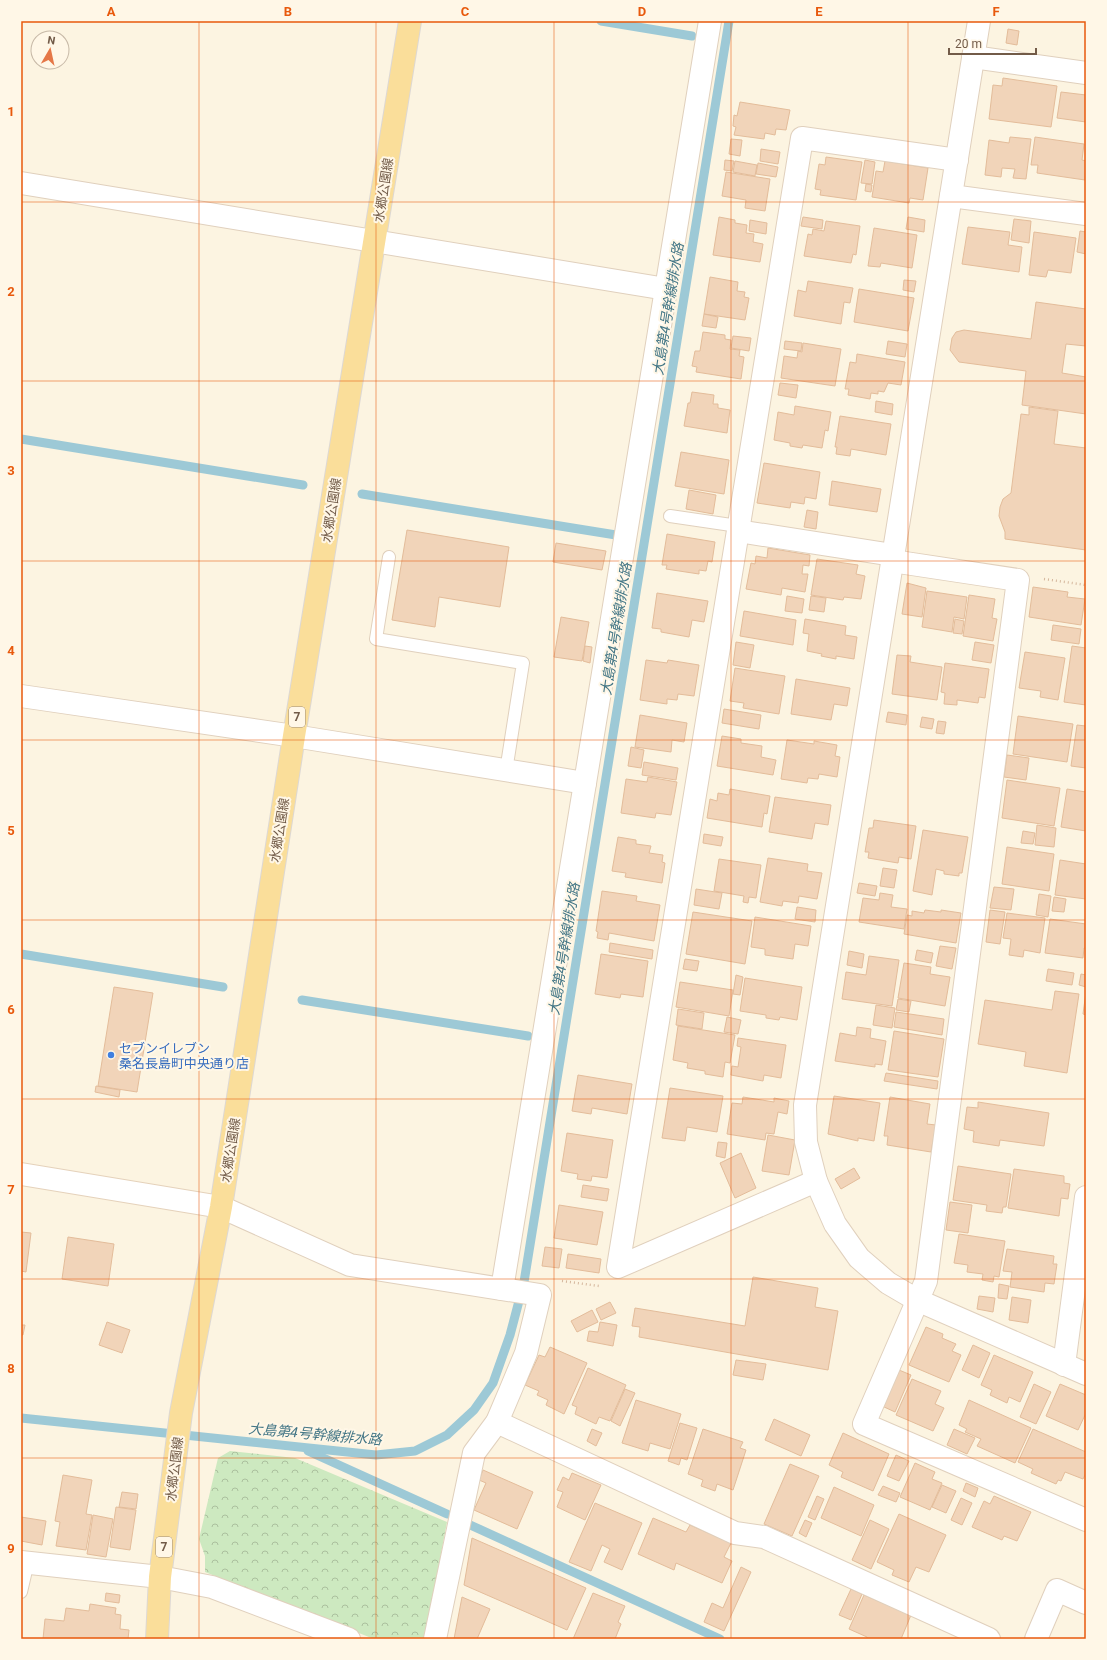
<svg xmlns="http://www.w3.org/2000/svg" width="1107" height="1660" viewBox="0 0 1107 1660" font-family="Roboto,'Noto Sans JP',sans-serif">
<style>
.forest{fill:url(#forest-crowns)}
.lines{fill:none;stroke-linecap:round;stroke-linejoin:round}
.stream{stroke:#9dc9d6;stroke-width:9}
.building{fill:#f1d4b9;stroke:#e3bc9a}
.lane-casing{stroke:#e0d0bd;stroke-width:14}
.street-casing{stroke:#e0d0bd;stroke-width:24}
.secondary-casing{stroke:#e5d2bb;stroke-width:24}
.primary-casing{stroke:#ddd8d3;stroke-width:24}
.path{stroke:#d5b79d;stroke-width:2.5;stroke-dasharray:1 3;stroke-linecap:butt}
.lane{stroke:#fff;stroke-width:12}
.street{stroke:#fff;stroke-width:22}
.secondary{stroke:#fff;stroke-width:22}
.primary{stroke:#fade9a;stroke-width:22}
.grid{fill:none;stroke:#e8590c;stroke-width:1;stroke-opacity:0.55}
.shop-dot{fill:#3f7fe0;stroke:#fff7e7;stroke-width:1.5}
.labels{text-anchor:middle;stroke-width:4;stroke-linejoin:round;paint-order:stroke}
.shield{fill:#fff7e7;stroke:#9c8a78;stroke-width:1}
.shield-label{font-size:12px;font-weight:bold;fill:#725b48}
.street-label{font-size:13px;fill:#725b48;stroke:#fff7e7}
.shop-label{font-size:13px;fill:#366cbe;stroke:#fff7e7;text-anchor:start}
.water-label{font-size:14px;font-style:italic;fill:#427585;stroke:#fff7e7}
.neatline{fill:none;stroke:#e8590c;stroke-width:1.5}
.grid-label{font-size:13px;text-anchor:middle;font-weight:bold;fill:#e8590c}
</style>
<defs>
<pattern id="forest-crowns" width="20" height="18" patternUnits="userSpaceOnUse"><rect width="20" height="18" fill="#cde9c0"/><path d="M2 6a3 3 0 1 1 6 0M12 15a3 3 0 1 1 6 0" fill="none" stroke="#abc09e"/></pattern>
</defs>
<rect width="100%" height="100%" fill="#fcf4e1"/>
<!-- forest -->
<path class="forest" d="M230 1451 295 1458 447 1522 425 1639H374L205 1572V1556L199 1539 218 1458Z"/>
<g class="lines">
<!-- stream -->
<g class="stream">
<path d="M601 21 692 36"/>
<path d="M21 439 303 485"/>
<path d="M362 494 616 535"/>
<path d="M21 954 223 987"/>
<path d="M302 1000 528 1036"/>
<path d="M21 1418 376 1455 415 1451 447 1435 474 1410 493 1383 510 1335 524 1282 729 21"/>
<path d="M308 1451 447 1514"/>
<path d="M468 1524 720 1639"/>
</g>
</g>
<!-- building -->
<g class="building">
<path d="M1008 29 1019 31 1017 45 1006 43Z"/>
<path d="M1003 78 1057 86 1051 127 989 119 993 85 1002 86Z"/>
<path d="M1061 92 1086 95V122L1057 118Z"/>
<path d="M740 102 790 110 786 130 776 129 775 135 765 133 764 139 734 135 736 127 733 126 734 115 737 116Z"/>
<path d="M1010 137 1031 139 1026 179 1013 178 1015 169 1002 168 1001 177 985 175 989 140 1009 143Z"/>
<path d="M1035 137 1084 144 1082 160 1086 161 1085 180 1037 173 1038 165H1031Z"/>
<path d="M731 139 742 140 740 156 729 154Z"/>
<path d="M761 149 780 152 778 164 760 161Z"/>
<path d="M826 157 862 162 856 200 820 195 821 190 815 189 819 164 825 165Z"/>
<path d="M725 160 734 161 732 171 724 170Z"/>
<path d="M865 160 875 162 872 184 861 183Z"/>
<path d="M735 161 757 165 755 176 733 172Z"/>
<path d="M885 161 928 168 923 200 910 198 909 203 872 197 876 171 883 172Z"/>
<path d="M758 163 778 167 776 177 756 174Z"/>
<path d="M726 172 770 179 765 211 745 208 746 200 722 196Z"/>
<path d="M866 184 872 185 871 192 865 191Z"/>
<path d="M719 217 735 220V223L747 225 746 233 754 234 753 242 763 244 760 262 713 255Z"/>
<path d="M803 217 823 220 822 229 801 226Z"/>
<path d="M908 217 925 220 924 232 906 229Z"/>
<path d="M1014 219 1031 221 1029 243 1011 240Z"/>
<path d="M750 220 767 223 766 234 749 231Z"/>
<path d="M826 221 860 226 856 255 853 254 851 263 804 256 808 234 812 235 813 229 824 231Z"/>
<path d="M968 227 1010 232 1008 245 1022 247 1019 272 962 264Z"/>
<path d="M874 228 917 235 912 268 881 263 880 267 868 266Z"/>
<path d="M1080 231 1086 232V254L1077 252Z"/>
<path d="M1034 232 1076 238 1071 273 1048 270 1046 277 1029 275Z"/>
<path d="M710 277 738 282 737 291 745 292 744 297 749 298 745 320 704 314Z"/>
<path d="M904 280 916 281 914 292 903 290Z"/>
<path d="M808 281 853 288 850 303 844 302 841 324 794 316 798 290 806 292Z"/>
<path d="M859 289 914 298 908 331 854 322Z"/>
<path d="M1036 302 1086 309V346L1066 344 1062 373 1086 377V414L1022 405 1026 371 959 362 950 350 952 338 956 332 964 330 1031 339Z"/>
<path d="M704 314 718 317 716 328 702 326Z"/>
<path d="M703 332 725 335V339L731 340 730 349 740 350 739 356 744 357 741 379 696 372 697 367 692 366 695 351H700Z"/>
<path d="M733 336 751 338 749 351 731 348Z"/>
<path d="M785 341 802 343 801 351 784 349Z"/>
<path d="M888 341 907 344 905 357 886 354Z"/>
<path d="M803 343 841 349 835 386 781 378 784 356 797 358 798 351 802 352Z"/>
<path d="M857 354 905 362 901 385 888 383 884 392 878 391V394L871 393 870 399 848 395 849 389H845L850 362 856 363Z"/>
<path d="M780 383 798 385 796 398 778 395Z"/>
<path d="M692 392 714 395 713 404H718V408L730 410 727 433 684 426 688 403H690Z"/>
<path d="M876 401 893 404 892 415 875 412Z"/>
<path d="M795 406 831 412 828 431 825 430 822 448 803 445 802 448 790 446V443L774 440 778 412 794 415Z"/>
<path d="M1029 407 1058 411 1054 444 1086 448V550L1005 539V532L999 516 1000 507 1003 499 1011 493 1021 414 1029 415Z"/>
<path d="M840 416 891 424 886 455 851 449 850 456 836 454 837 447H835Z"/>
<path d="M681 452 729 460 724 494 675 486Z"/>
<path d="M764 463 820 472 816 499 805 497 804 504 791 502 790 508 757 503Z"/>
<path d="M832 481 881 489 877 512 829 505Z"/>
<path d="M689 490 716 495 713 514 686 509Z"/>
<path d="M807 510 818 512 816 529 804 527Z"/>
<path d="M407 530 509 547 500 607 439 597 435 627 392 620Z"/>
<path d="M667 534 715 542 712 562 708 561 706 571 699 570V574L666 569 667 565H662Z"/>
<path d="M556 543 606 551 602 570 553 562Z"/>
<path d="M768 548 810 555 809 566 803 565 802 574H808L805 592 782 588 781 595 746 589 751 563 755 564 756 556 767 558Z"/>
<path d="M817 559 858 565 856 574 865 576 861 599 844 597 843 600 811 595Z"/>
<path d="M907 583 926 588 922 617 902 614Z"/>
<path d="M1033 587 1068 592 1067 597 1085 599 1081 625 1029 617Z"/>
<path d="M927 591 967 597 964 619 954 617 952 632 922 627Z"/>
<path d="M657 593 708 601 704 622 692 620 689 637 661 632V629L652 628Z"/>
<path d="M969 595 995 599 992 618 997 619 993 641 963 636Z"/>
<path d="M787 596 804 599 802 613 785 611Z"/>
<path d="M811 596 826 598 824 612 809 610Z"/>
<path d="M744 611 796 620 793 645 740 636Z"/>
<path d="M561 617 589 622 582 661 554 657Z"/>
<path d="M805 619 846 626 845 635 857 637 854 659 836 656V659L821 656 822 654 807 651 809 634 803 633Z"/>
<path d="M955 619 964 621 962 634 953 633Z"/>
<path d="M1053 625 1081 629 1079 644 1051 640Z"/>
<path d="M736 642 754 645 750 668 733 665Z"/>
<path d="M975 642 994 645 991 663 972 660Z"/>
<path d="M585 646 592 647 590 663 583 661Z"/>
<path d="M1072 646 1086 648V705L1064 702Z"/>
<path d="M1025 652 1065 658 1058 700 1040 697 1041 691 1019 688Z"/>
<path d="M897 655 911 656 910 662 942 667 937 700 892 694Z"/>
<path d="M646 660 667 663 668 660 699 665 694 696 678 694 677 700 667 699V704L640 700Z"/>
<path d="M945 663 989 669 985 698 979 697 978 703 957 700V705L944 704 945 693 941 692Z"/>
<path d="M735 668 785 676 779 714 743 708 744 703 730 701Z"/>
<path d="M796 679 850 688 847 706 834 704 831 720 791 714Z"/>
<path d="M724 709 761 715 759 729 722 723Z"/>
<path d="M888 712 907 715 906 725 886 722Z"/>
<path d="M640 715 687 723 684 742 672 740 671 752 635 747Z"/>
<path d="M1018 716 1073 724 1067 762 1013 754Z"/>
<path d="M922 717 934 719 932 729 920 727Z"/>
<path d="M938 721 946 722 944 734 936 733Z"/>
<path d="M1077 725 1086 726V768L1071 766Z"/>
<path d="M722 736 741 739V743L762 746 761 757 776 760 773 775 717 766Z"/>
<path d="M787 740 814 744V741L837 745 835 756 840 757 837 777 819 774 818 779 808 778 807 783 781 779Z"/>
<path d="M631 747 644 750 641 768 628 766Z"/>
<path d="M1007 755 1029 758 1026 780 1004 777Z"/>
<path d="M644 762 678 768 676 780 642 775Z"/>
<path d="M648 777 677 782 671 815 656 813 655 818 621 813 626 779 647 782Z"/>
<path d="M1007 780 1060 788 1054 826 1002 818Z"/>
<path d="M730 789 770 796 767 814 764 813 762 827 707 818 710 799 717 801 718 793 729 795Z"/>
<path d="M1067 789 1086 792V831L1061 827Z"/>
<path d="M775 797 831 805 828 825 815 823 812 839 769 832Z"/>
<path d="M874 820 916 826 911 859 899 857 898 863 868 858 869 852H865L869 828H873Z"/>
<path d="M1037 825 1056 828 1054 847 1035 845Z"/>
<path d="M923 830 968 837 962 873H959V876L944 874V871L936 869 932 895 913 891Z"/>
<path d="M1023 831 1035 833 1033 844 1021 843Z"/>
<path d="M704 834 723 837 721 846 703 843Z"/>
<path d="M618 837 636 840V844L651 846 649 853 663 855 662 862 665 863 662 883 625 877 626 873 612 871Z"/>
<path d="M1007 847 1054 854 1049 891 1002 884Z"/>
<path d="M768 858 808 864 807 871 822 873 817 899 799 896 798 903 783 901 782 906 760 902Z"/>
<path d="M719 859 761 865 756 898 749 897 748 903 743 902 744 896 714 891Z"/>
<path d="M1060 860 1086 864V899L1055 895Z"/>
<path d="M883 868 897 870 894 888 880 886Z"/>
<path d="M859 883 877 886 875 896 857 893Z"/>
<path d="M994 887 1014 889 1011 910 990 908Z"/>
<path d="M696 889 722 893 719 909 694 905Z"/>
<path d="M602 891 637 896 636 901 660 905 654 941 609 933 608 940 597 938 598 932 596 931Z"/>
<path d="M880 893 893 895 891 907 907 909 904 929 859 922 863 898 879 900Z"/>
<path d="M1039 894 1051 896 1048 917 1036 915Z"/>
<path d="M1054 897 1066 899 1064 912 1052 911Z"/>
<path d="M797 907 816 910 815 922 795 919Z"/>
<path d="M925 910 941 912V910L961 913 956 943 904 934 907 915 912 916V911L924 913Z"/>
<path d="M990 910 1005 912 1000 944 986 942Z"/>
<path d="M693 912 752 921 745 964 686 954Z"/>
<path d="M1007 913 1045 918 1040 953 1024 950 1023 957 1009 955 1011 939 1003 938Z"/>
<path d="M755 917 811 926 808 946 795 944 793 959 765 955V949L751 947Z"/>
<path d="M1050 919 1086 924V948H1084L1083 958 1045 953Z"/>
<path d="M610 943 653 950 652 959 609 952Z"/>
<path d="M940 946 956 948 952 969 936 966Z"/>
<path d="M917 950 933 953 931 963 915 960Z"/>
<path d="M849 951 864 954 862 968 847 965Z"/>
<path d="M601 954 648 961 643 997 621 994 620 998 595 994Z"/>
<path d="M869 956 899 960 892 1006 842 999 846 972 866 975Z"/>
<path d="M685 959 699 961 697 971 683 969Z"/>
<path d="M904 963 931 967 930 974 950 977 945 1006 898 998Z"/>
<path d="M1048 969 1074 973 1072 985 1046 981Z"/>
<path d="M1081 974 1086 975V987L1079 985Z"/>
<path d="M736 975 743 977 740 995 733 994Z"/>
<path d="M745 978 802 987 797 1020 780 1017 779 1020 766 1018V1015L740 1011Z"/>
<path d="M680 982 733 990 729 1016 676 1007Z"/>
<path d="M114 987 153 993 137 1092 98 1086Z"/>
<path d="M1055 991 1079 994 1067 1073 1024 1066 1026 1052 978 1044 985 1000 1052 1010Z"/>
<path d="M1086 992V1015L1083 1014Z"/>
<path d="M898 999 911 1001 909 1012 896 1010Z"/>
<path d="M876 1005 895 1008 892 1028 873 1025Z"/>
<path d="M678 1009 704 1013 702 1029 676 1025Z"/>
<path d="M896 1012 944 1019 942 1035 894 1027Z"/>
<path d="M727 1017 741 1020 738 1034 724 1032Z"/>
<path d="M678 1026 735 1035 730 1063 725 1062 723 1077 705 1074V1071L687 1068 688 1063 673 1060Z"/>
<path d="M857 1027 871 1029 870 1038 886 1041 882 1065 875 1064V1067L835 1061 840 1033 856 1036Z"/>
<path d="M894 1031 944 1039 938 1077 888 1070Z"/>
<path d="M738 1038 786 1045 781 1078 764 1075 763 1081 731 1075 732 1066 738 1067 741 1047 737 1046Z"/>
<path d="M886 1073 938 1081 937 1089 884 1081Z"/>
<path d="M578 1075 632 1084 627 1114 592 1108 591 1114 572 1111Z"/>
<path d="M96 1086 120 1090 119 1097 95 1092Z"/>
<path d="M670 1088 723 1096 717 1132 687 1127 685 1141 662 1138Z"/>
<path d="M834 1096 880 1103 874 1141 858 1138V1141L828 1134Z"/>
<path d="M743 1097 774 1102V1098L789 1101 787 1114 778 1112 774 1134 766 1133 765 1140 727 1134 732 1103 742 1104Z"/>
<path d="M890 1097 930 1104 927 1124 936 1125 931 1152 887 1145 888 1136H884Z"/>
<path d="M978 1102 1049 1113 1044 1146 1000 1140 999 1146 973 1142 974 1131 964 1129 967 1107 978 1108Z"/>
<path d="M567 1133 613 1140 607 1178 592 1176 591 1181 577 1179 578 1174 561 1171Z"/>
<path d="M768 1135 795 1140 789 1175 762 1171Z"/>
<path d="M718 1142 727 1143 725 1158 716 1156Z"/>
<path d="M741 1153 756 1188 735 1198 720 1163Z"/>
<path d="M958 1166 1011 1174 1006 1207H1003L1002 1213 986 1211 987 1205 953 1200Z"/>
<path d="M854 1168 860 1178 841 1189 835 1179Z"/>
<path d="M1014 1169 1064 1176V1183L1070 1184 1068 1199 1061 1198 1059 1216 1008 1208Z"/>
<path d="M583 1185 609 1189 607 1201 581 1197Z"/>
<path d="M950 1202 972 1205 968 1233 946 1230Z"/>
<path d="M559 1205 603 1212 597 1245 554 1238Z"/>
<path d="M21 1232 31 1233 26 1272 21 1271Z"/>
<path d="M959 1234 1005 1241 999 1277 994 1276 993 1282 982 1280 983 1274 967 1272 968 1265 954 1263Z"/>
<path d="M68 1237 114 1244 108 1286 62 1279Z"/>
<path d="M545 1247 562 1249 559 1268 542 1266Z"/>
<path d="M1007 1249 1054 1256 1053 1264H1057L1054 1284 1045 1283 1044 1292 1010 1287 1012 1272 1003 1271Z"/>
<path d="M568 1254 601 1259 599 1273 566 1268Z"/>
<path d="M753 1277 818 1288 815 1307 838 1311 828 1370 639 1337 640 1327 632 1326 635 1308 745 1326Z"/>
<path d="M999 1284 1009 1286 1007 1299 998 1298Z"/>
<path d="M979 1296 995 1298 993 1312 977 1309Z"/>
<path d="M1012 1297 1031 1300 1028 1323 1009 1320Z"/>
<path d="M610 1302 616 1313 601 1320 596 1309Z"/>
<path d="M592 1310 598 1322 577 1332 571 1321Z"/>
<path d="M107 1322 130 1330 122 1353 99 1345Z"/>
<path d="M600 1322 617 1325 613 1346 587 1341 589 1331 598 1332Z"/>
<path d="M21 1325H25L23 1335H21Z"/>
<path d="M926 1327 943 1334 942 1338 956 1344 952 1351 961 1355 949 1382 909 1365Z"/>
<path d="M973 1345 990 1353 979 1378 962 1370Z"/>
<path d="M550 1347 587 1363 564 1414 546 1405 548 1400 537 1395 539 1391 525 1385 539 1355 545 1357Z"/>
<path d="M994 1355 1033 1372 1020 1402 1009 1397 1007 1403 990 1395 992 1390 981 1385Z"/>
<path d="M736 1360 766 1364 763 1380 733 1375Z"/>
<path d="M588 1368 626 1385 610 1421 599 1417 596 1424 575 1414 577 1407 572 1405Z"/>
<path d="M899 1370 911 1375 895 1412 882 1406Z"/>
<path d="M912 1379 941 1391 935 1404 944 1408 933 1431 896 1415Z"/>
<path d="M1034 1384 1051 1392 1036 1424 1020 1417Z"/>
<path d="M1060 1384 1086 1395V1413L1078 1430 1046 1416Z"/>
<path d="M625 1389 635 1393 620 1426 611 1421Z"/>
<path d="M636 1400 681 1414 670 1449 650 1443 648 1451 622 1443Z"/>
<path d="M969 1400 1031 1428 1015 1463 977 1446 981 1439 965 1432 967 1429 959 1425Z"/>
<path d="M774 1419 810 1435 801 1456 765 1440Z"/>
<path d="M680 1423 697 1428 687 1460 681 1458 679 1465 668 1461Z"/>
<path d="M592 1429 602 1433 596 1446 587 1441Z"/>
<path d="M703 1429 743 1442 740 1448 746 1450 733 1490 717 1484 715 1491 701 1486 703 1480 688 1474Z"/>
<path d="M954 1429 975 1438 967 1454 947 1445Z"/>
<path d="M1033 1429 1086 1452V1473L1083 1479 1065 1472 1061 1481 1058 1480 1056 1484 1031 1473 1033 1469 1018 1462Z"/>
<path d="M843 1433 889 1454 873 1491 841 1477 843 1472 829 1465Z"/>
<path d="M896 1455 909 1461 899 1481 887 1476Z"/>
<path d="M915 1463 935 1472 932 1479 942 1483 930 1510 900 1497Z"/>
<path d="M790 1464 819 1476 792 1536 764 1524Z"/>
<path d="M483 1470 533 1492 517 1529 474 1510 486 1483 479 1480Z"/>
<path d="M572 1473 601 1485 585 1520 557 1507 563 1492 557 1490 563 1477 569 1480Z"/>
<path d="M63 1475 92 1480 86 1514 92 1515 86 1550 56 1546 60 1522 55 1521Z"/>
<path d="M966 1483 978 1488 975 1497 963 1491Z"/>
<path d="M942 1485 956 1491 946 1513 932 1507Z"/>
<path d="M883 1486 900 1493 896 1502 878 1495Z"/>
<path d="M834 1487 874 1505 861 1536 821 1518Z"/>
<path d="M122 1492 138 1494 136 1509 119 1507Z"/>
<path d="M817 1496 824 1499 815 1520 808 1517Z"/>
<path d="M994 1496 1031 1512 1017 1541 1004 1536 1002 1540 972 1527 984 1501 990 1504Z"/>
<path d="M961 1498 972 1503 962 1525 951 1520Z"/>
<path d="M595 1503 642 1523 622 1570 604 1562 610 1549 602 1545 591 1571 569 1562Z"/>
<path d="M116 1507 136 1510 130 1550 110 1547Z"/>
<path d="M899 1514 946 1535 929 1572 916 1567 909 1582 892 1575 894 1570 877 1562Z"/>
<path d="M93 1515 113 1519 106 1557 87 1554Z"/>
<path d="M21 1517 46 1521 42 1545 21 1541Z"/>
<path d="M653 1518 686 1532 690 1525 731 1543 724 1557 732 1561 722 1583 676 1563 674 1570 638 1554Z"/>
<path d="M805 1520 812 1523 806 1537 799 1533Z"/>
<path d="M870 1520 889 1529 871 1569 852 1560Z"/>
<path d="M472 1538 586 1588 567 1630 464 1585Z"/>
<path d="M741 1567 751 1572 724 1631 704 1622 712 1603 723 1608Z"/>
<path d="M851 1589 862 1594 851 1620 839 1615Z"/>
<path d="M106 1593 120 1595 119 1603 105 1601Z"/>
<path d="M593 1593 625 1606 618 1622 621 1624 615 1639H573Z"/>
<path d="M864 1595 911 1615 901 1639H867V1637L849 1629Z"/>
<path d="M462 1597 490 1609 477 1639H454Z"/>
<path d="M90 1604 116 1608 115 1614 121 1615 120 1629 129 1630 128 1639H43L45 1619 64 1621 66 1608 89 1611Z"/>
</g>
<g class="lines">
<!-- lane casing -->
<g class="lane-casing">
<g id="lane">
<path d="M670 516 738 526"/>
<path d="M389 557 376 639 523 663 506 771"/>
<path d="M21 1592 28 1562"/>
</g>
</g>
<!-- street casing -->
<g class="street-casing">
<g id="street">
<path d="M979 21 805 1105 806 1142 816 1181 835 1224 859 1258 888 1283 917 1300 1086 1374"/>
<path d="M973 57 1086 73"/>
<path d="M21 183 666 289"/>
<path d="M951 196 1086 214"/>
<path d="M738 531 893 555"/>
<path d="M892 561 1018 580 926 1281 864 1424 1086 1520"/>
<path d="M21 696 294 736 585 783"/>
<path d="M816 1181 618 1267 802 138 957 160"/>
<path d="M221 1207 350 1265 540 1295 526 1353 511 1389 497 1422 474 1453 435 1639"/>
<path d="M502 1289 710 21"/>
<path d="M1064 1365 1086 1197"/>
<path d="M497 1422 735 1533 764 1537 989 1639"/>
<path d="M21 1562 160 1577 212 1587 349 1639"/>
<path d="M1036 1639 1057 1590 1086 1603"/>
</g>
</g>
<!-- secondary casing -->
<g class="secondary-casing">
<path id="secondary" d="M21 1174 221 1207"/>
</g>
<!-- primary casing -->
<g class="primary-casing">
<path id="primary" d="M157 1639 160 1577 181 1413 221 1207 294 736 410 21"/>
</g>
<!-- path -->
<g class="path">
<path d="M1044 579 1086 585"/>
<path d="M562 1281 599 1286"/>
</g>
<!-- lane -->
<use href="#lane" class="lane"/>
<!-- street -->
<use href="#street" class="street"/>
<!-- secondary -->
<use href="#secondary" class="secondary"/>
<!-- primary -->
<use href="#primary" class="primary"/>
</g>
<!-- grid -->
<path class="grid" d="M199 21V1639M376 21V1639M554 21V1639M731 21V1639M908 21V1639M21 202H1086M21 381H1086M21 561H1086M21 740H1086M21 920H1086M21 1099H1086M21 1279H1086M21 1458H1086"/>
<!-- markers -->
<circle class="shop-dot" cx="111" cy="1055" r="4"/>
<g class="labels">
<!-- shield labels -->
<g class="shield">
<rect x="289" y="707" width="16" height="20" rx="3"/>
<rect x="156" y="1537" width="16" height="20" rx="3"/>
</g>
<g class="shield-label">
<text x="297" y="721">7</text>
<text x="164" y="1551">7</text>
</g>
<!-- street labels -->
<g class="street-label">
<text transform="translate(383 190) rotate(-81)" y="5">水郷公園線</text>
<text transform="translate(331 510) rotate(-81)" y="5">水郷公園線</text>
<text transform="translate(279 830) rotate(-81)" y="5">水郷公園線</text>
<text transform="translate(230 1150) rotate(-81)" y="5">水郷公園線</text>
<text transform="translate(174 1469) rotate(-83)" y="5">水郷公園線</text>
</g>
<!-- shop labels -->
<g class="shop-label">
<text x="119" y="1053">セブンイレブン<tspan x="119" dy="15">桑名長島町中央通り店</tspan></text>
</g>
<!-- water labels -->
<g class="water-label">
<text transform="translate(668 309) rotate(-81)" y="5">大島第4号幹線排水路</text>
<text transform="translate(616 629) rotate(-81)" y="5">大島第4号幹線排水路</text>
<text transform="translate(564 949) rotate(-81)" y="5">大島第4号幹線排水路</text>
<text transform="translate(315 1434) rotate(5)" y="5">大島第4号幹線排水路</text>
</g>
</g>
<!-- border -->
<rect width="1107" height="1660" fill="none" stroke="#fff7e7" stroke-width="44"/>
<!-- north arrow -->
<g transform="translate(50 50) rotate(9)"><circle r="19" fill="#fff7e7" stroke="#c7b9a7"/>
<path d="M0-3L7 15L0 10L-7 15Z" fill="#e57747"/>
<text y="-6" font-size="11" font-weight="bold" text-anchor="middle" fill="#725b48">N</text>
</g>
<!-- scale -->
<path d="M949 48v6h87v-6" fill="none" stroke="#725b48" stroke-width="2"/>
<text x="955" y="48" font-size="12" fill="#725b48" stroke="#fff7e7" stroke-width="3" paint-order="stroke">20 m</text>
<rect x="22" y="22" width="1063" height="1616" class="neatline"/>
<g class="grid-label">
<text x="111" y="16">A</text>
<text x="288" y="16">B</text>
<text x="465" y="16">C</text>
<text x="642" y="16">D</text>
<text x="819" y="16">E</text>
<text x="996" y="16">F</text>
<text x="11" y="116">1</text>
<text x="11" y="296">2</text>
<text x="11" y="475">3</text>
<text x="11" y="655">4</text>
<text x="11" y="835">5</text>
<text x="11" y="1014">6</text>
<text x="11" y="1194">7</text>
<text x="11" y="1373">8</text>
<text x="11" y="1553">9</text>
</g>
</svg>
